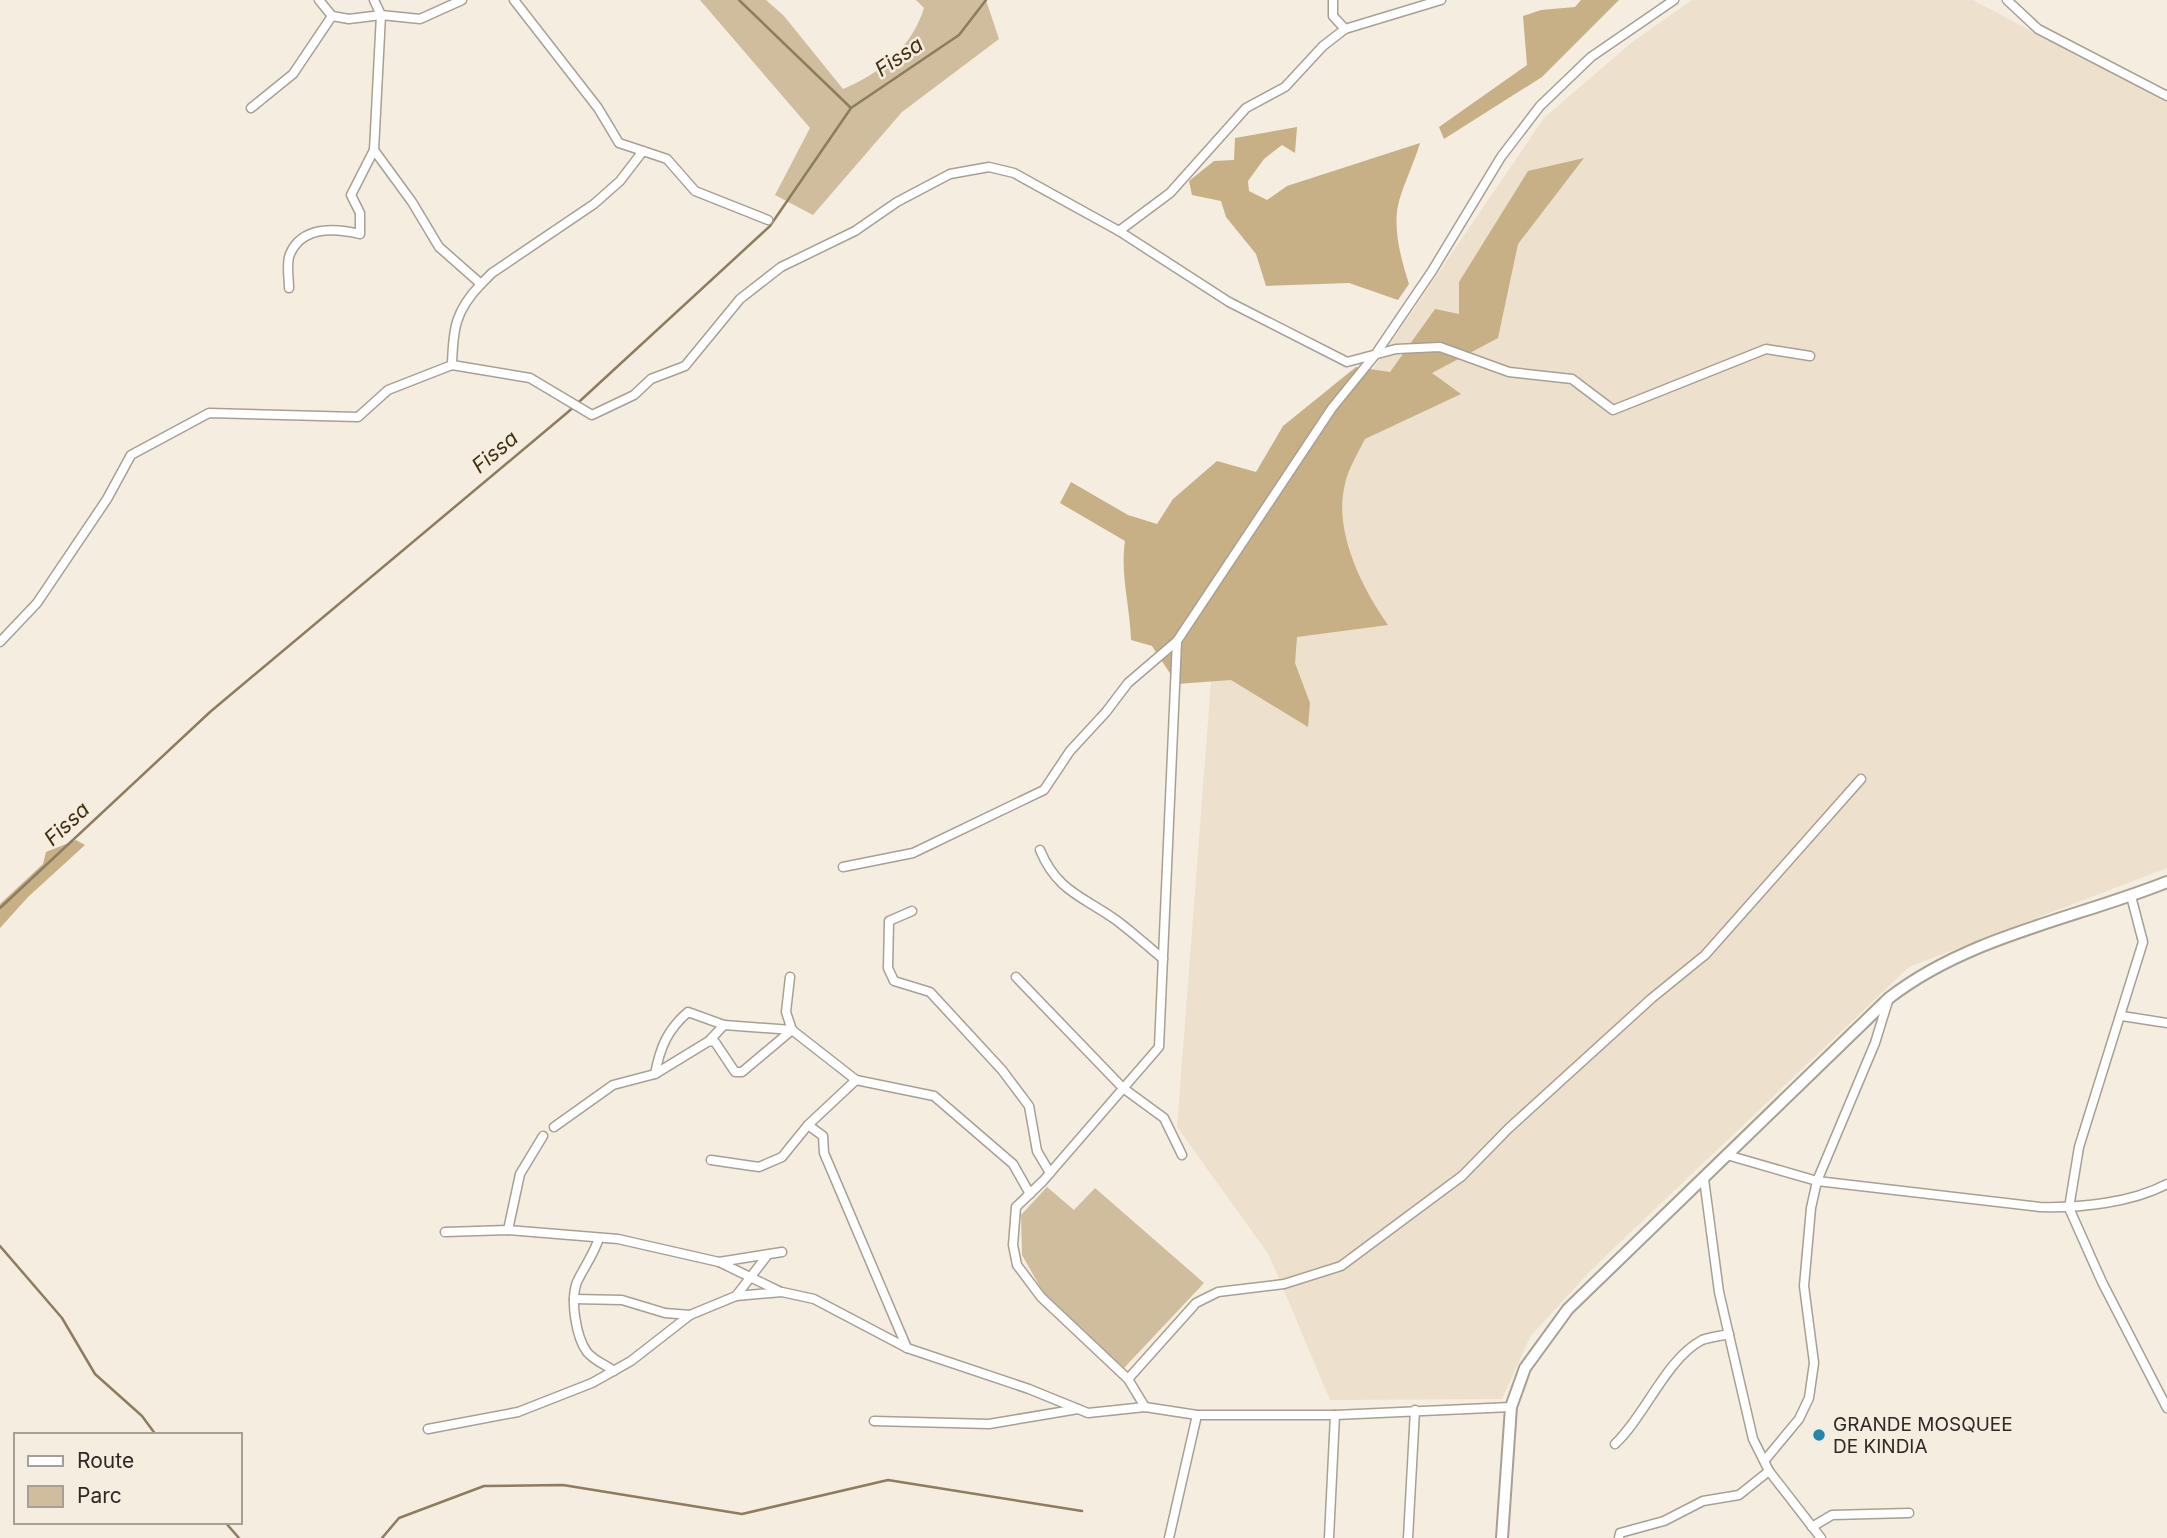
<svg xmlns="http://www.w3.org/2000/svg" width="2167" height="1538" viewBox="0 0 2167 1538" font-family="Inter,sans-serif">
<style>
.built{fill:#ede1cd}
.green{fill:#cfbd9e}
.forest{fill:#c7af86}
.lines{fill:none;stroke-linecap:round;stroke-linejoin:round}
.stream{stroke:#8e7c5e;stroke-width:2.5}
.minor-casing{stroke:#a7a093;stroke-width:11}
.secondary-casing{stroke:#a7a093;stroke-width:14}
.minor{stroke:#fff;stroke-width:8}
.secondary{stroke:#fff;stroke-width:10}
.poi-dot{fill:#2187b0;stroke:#f5ede0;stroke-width:2.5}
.labels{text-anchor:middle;stroke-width:5;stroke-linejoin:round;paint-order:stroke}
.poi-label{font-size:19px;fill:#2d2a25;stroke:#f5ede0;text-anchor:start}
.water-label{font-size:21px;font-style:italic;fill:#42310e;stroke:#f5ede0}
</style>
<rect width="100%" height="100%" fill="#f5ede0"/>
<!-- built -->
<path class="built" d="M1692 0H1973L2167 103V868L1909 967 1591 1270 1530 1337 1502 1399 1330 1400 1269 1255 1177 1127 1214 642 1345 410 1544 118 1631 43Z"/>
<!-- green -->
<g class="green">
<path d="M700 0H766L784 16 843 89C880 74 912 47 924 8L916 0H986L999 39 902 112 813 215 775 195 810 128Z"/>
<path d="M1047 1187 1074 1210 1095 1188 1204 1283 1124 1368 1043 1292 1022 1255 1021 1215Z"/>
</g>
<!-- forest -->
<g class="forest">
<path d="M1581 0H1619L1542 77 1444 139 1439 127 1527 65 1523 16 1541 10 1575 7Z"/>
<path d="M1297 127 1295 153 1282 145 1264 159 1248 181 1249 191 1267 200 1287 186 1420 143C1414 163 1405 181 1399 201 1392 227 1401 259 1409 284L1398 300 1349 283 1266 286 1256 254 1226 217 1221 201 1192 195 1189 181 1214 161 1234 160 1235 138Z"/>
<path d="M1584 158 1518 244 1498 338 1432 373 1461 394 1365 439C1358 453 1348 469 1345 484 1333 531 1362 588 1388 625L1297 637 1295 663 1310 703 1308 727 1231 680 1177 684 1152 646 1131 640C1130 606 1120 574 1125 541L1060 503 1071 482 1128 515 1157 524 1173 499 1217 461 1256 472 1283 426 1356 367 1390 372 1435 309 1459 314V282L1528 171Z"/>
<path d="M76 840 85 845 28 897 0 928V904L43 864 46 852Z"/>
</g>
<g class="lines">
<!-- stream -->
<g class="stream">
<path d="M739 0 850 107"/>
<path d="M0 908 210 712 568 412 770 226 851 108 959 35 986 0"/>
<path d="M0 1246 62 1318 95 1374 142 1416 156 1435"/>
<path d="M225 1522 239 1538"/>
<path d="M382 1538 399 1518 484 1486 563 1485 742 1514 888 1480 1082 1511"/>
</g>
<!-- minor casing -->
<g class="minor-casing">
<g id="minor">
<path d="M319 0 332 16 349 19 381 15 420 19 462 0"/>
<path d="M514 0 598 108 619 143 667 159 695 191 768 220"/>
<path d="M1333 0V16L1345 29"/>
<path d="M2007 0 2038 29 2167 96"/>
<path d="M251 108 293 74 332 16"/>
<path d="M374 150 381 15 374 0"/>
<path d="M1119 231 1170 193 1246 108 1285 87 1323 46 1345 29 1441 0"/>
<path d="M481 284 492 273 594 204 620 181 643 151"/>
<path d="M289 288C289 278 286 263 290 254 302 226 335 228 360 234V213L351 195 374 150 412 202 439 247 481 284C455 311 453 329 452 365"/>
<path d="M0 642 37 603 107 499 131 455 209 413 358 417 388 390 452 365 530 378 592 415 634 395 651 379 685 366 740 299 781 267 855 231 897 202 950 174 989 167 1014 173 1119 231 1229 302 1347 362 1396 349 1440 347 1509 372 1572 379 1613 410 1766 349 1810 356"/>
<path d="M1040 850C1057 891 1082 896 1116 920 1132 932 1148 946 1163 959"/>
<path d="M843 867 913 853 1044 790 1070 751 1106 712 1128 683 1177 641"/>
<path d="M2131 896 2143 942 2079 1147 2069 1208 2102 1282 2167 1408"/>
<path d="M912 911 889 921 888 968 894 981 930 992 1002 1070 1029 1106 1037 1151 1050 1173"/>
<path d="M790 977 786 1012 792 1030 856 1080 934 1096 1013 1164 1030 1194"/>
<path d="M1016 977 1123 1088 1164 1118 1182 1155"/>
<path d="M2122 1016 2167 1023"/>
<path d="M709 1041 724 1025 792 1030"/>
<path d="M655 1074 709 1041 715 1042 735 1072H742L792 1030"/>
<path d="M808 1125 823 1136 824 1153 907 1348"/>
<path d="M554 1127 613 1085 655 1074C660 1048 667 1030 688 1012L724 1025"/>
<path d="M1727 1155 1817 1181 2040 1207C2080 1208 2131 1203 2167 1184"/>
<path d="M711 1160 759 1167 782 1157 808 1125 856 1080"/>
<path d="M1704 1179 1719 1292 1753 1439 1769 1471 1821 1538"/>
<path d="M508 1230 520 1174 543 1136"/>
<path d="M445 1232 508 1230 618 1239 719 1262 779 1291"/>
<path d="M599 1238C594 1254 584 1267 577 1282 570 1300 576 1337 587 1352 593 1360 606 1365 614 1371"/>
<path d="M719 1262 782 1252"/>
<path d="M736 1296 766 1257"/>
<path d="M574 1299 622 1300 665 1313 690 1315"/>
<path d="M1128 1379 1196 1303 1218 1292 1284 1284 1341 1266 1462 1176 1509 1128 1652 998 1705 955 1861 779"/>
<path d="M1145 1407 1128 1379 1041 1297 1017 1265 1013 1245 1016 1207 1043 1181 1159 1047 1177 641 1332 408 1375 355 1432 271 1501 157 1540 106 1591 57 1674 0"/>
<path d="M874 1421 989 1424 1078 1409"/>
<path d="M428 1429 518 1412 592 1383 631 1361 690 1315 736 1296 782 1292 814 1299 907 1348 1029 1389 1088 1413 1145 1407 1197 1415H1335L1511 1407"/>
<path d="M1615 1444C1645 1416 1666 1359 1702 1340 1710 1337 1721 1336 1729 1334"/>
<path d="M1765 1460 1799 1419 1809 1398 1814 1363 1804 1286 1811 1208 1817 1181 1875 1043 1888 1001"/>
<path d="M1812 1527 1832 1515 1909 1513"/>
<path d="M1169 1538 1197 1415"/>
<path d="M1329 1538 1335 1415"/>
<path d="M1408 1538 1415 1410"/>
<path d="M1619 1538 1620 1533 1664 1521 1703 1501 1739 1495 1769 1471"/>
</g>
</g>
<!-- secondary casing -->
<g class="secondary-casing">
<path id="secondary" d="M1502 1538 1511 1407 1525 1368 1568 1309 1889 998C1969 936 2074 919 2167 882"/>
</g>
<!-- minor -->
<use href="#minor" class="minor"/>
<!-- secondary -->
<use href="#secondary" class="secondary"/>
</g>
<!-- markers -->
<circle class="poi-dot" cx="1819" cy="1435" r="7"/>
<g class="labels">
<!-- poi labels -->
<g class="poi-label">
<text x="1833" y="1431">GRANDE MOSQUEE<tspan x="1833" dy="22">DE KINDIA</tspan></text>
</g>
<!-- water labels -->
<g class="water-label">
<text transform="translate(899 57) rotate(-34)" y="7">Fissa</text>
<text transform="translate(495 452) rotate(-40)" y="7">Fissa</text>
<text transform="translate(67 824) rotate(-43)" y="7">Fissa</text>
</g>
</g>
<!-- legend -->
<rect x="14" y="1433" width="228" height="91" fill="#f5ede0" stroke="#a59f95" stroke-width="2"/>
<rect x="28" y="1456" width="35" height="10" fill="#ffffff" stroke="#a59f95" stroke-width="2"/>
<text x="77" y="1468" font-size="21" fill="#2d2a25">Route</text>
<rect x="28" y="1486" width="35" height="21" fill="#cfbd9e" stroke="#a59f95" stroke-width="2"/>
<text x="77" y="1503" font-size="21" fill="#2d2a25">Parc</text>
</svg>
